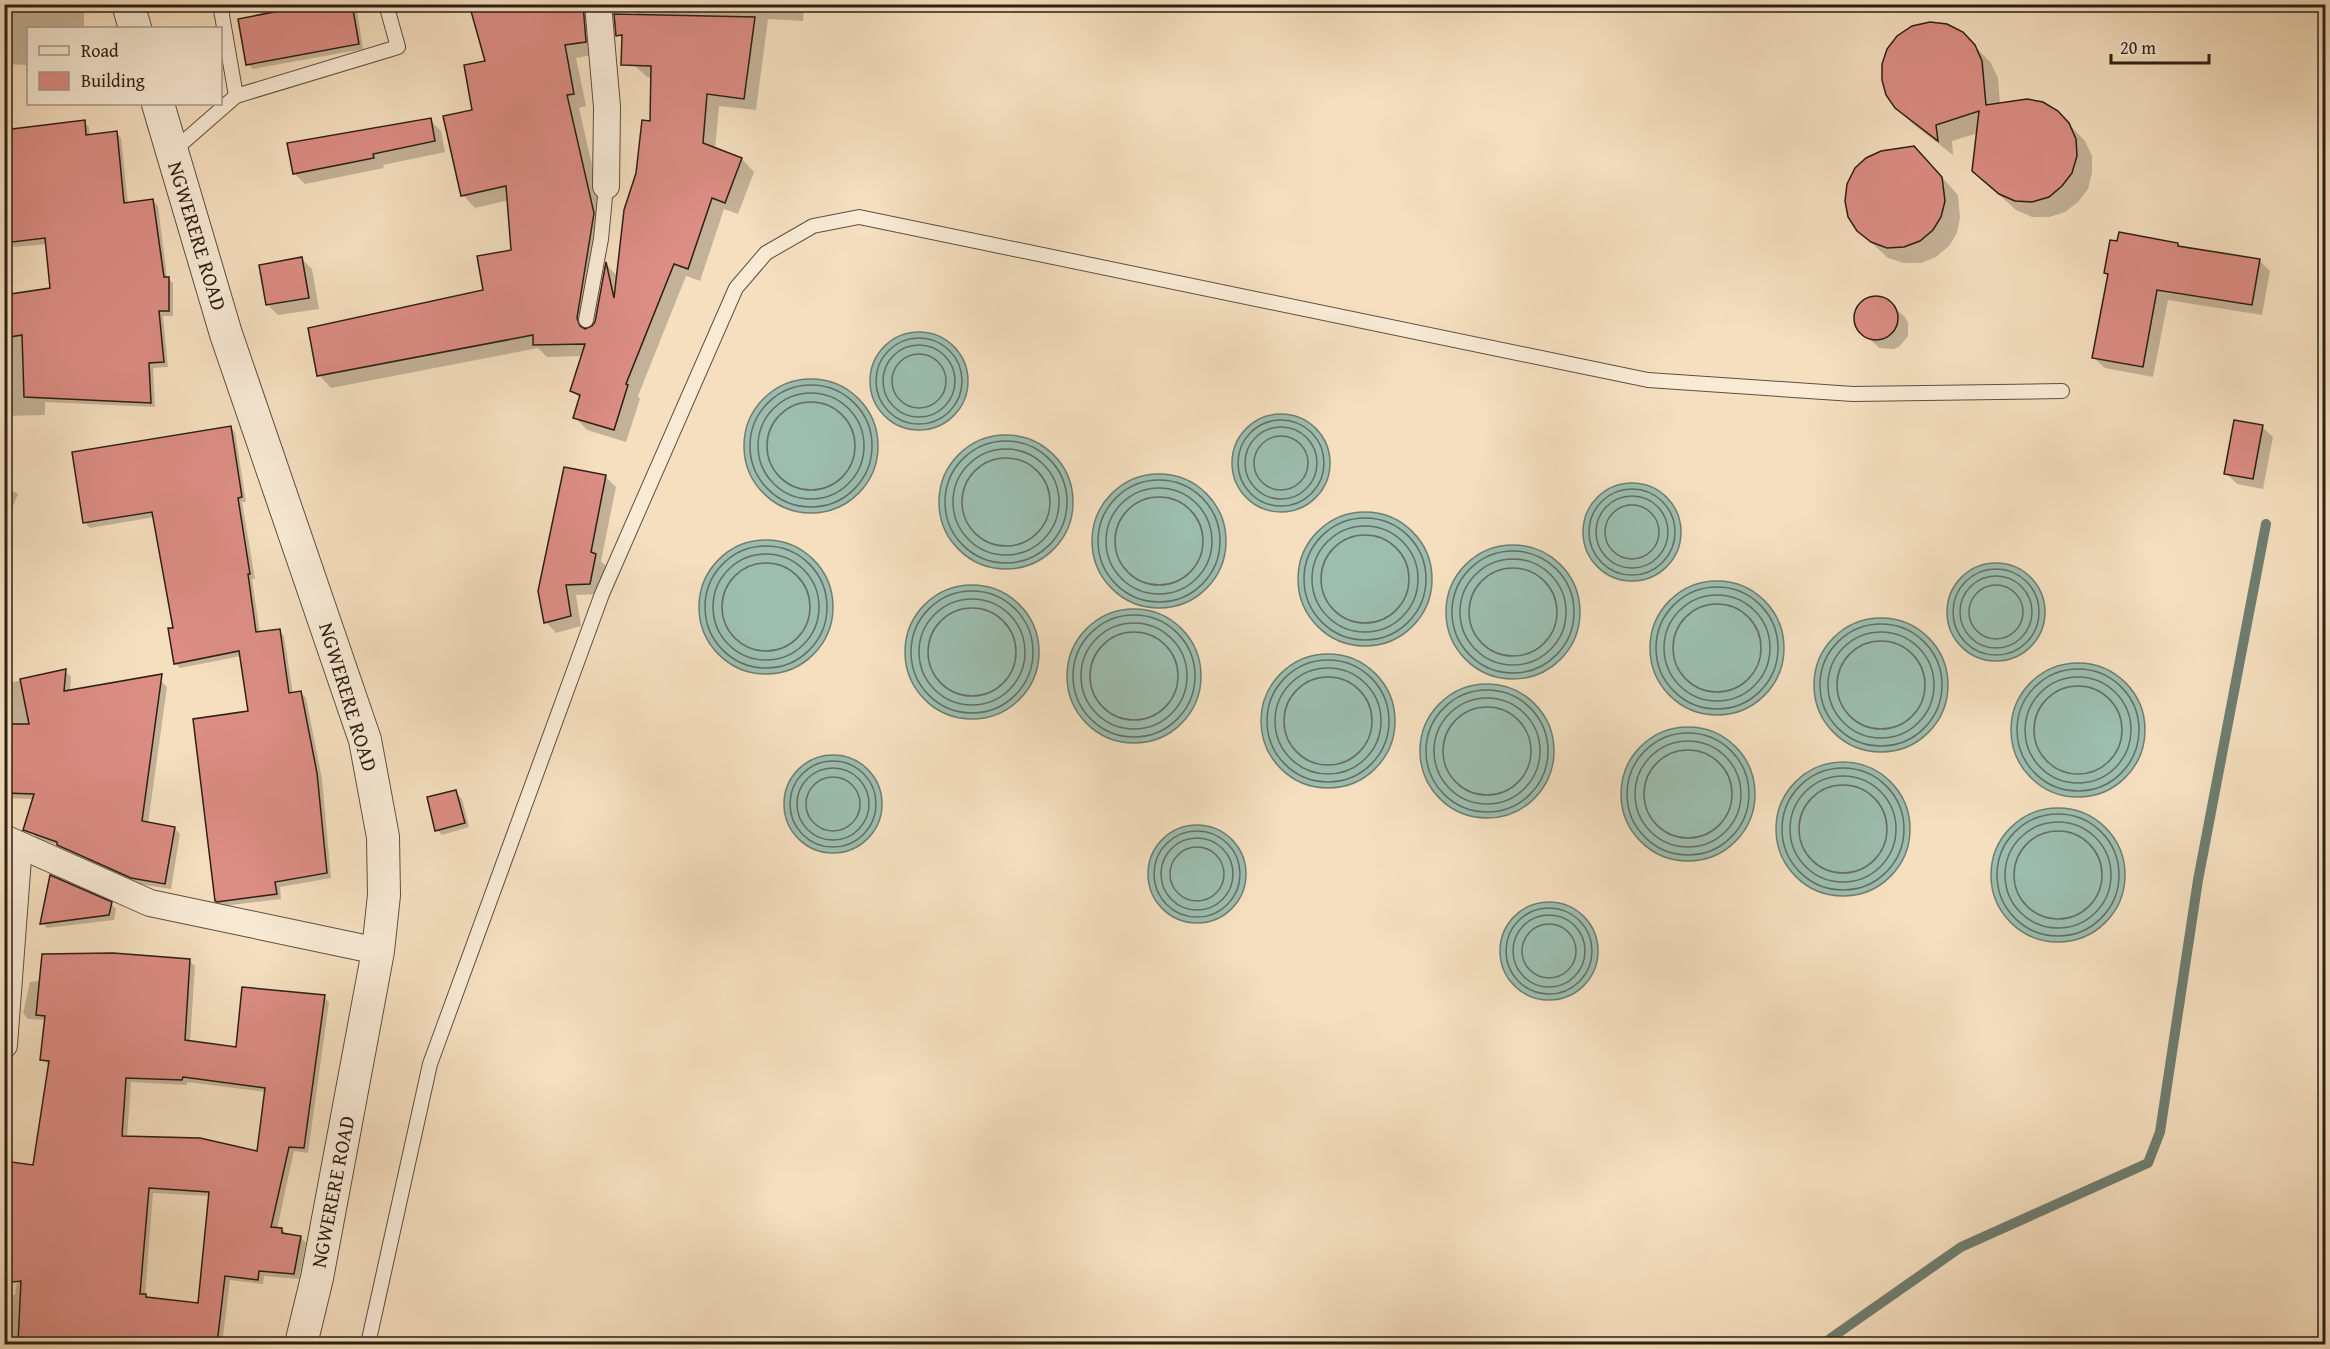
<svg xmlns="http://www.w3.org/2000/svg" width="2330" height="1349" viewBox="0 0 2330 1349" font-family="'Gentium Book Plus',serif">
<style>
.water{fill:#9cbdaf;stroke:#6f7e71;stroke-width:1.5}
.shadow{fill:#0003;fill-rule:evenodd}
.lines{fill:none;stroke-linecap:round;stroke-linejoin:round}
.shore{stroke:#646e62;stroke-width:1.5}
.stream{stroke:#6f7e71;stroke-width:10}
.building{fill:#dc8d84;stroke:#2b1f14;stroke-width:1.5;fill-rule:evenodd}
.service-casing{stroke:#5e4f3f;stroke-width:16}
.minor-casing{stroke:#5e4f3f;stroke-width:28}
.tertiary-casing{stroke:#5e4f3f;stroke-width:34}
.service{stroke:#f8ead5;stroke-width:14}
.minor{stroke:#f8ead5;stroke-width:26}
.tertiary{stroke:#f8ead5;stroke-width:32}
.labels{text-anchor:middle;stroke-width:4.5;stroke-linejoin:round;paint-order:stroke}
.street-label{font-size:21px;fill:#2b1f14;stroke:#f8ead5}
</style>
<rect width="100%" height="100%" fill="#f5dfbf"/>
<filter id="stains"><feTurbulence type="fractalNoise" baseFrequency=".00333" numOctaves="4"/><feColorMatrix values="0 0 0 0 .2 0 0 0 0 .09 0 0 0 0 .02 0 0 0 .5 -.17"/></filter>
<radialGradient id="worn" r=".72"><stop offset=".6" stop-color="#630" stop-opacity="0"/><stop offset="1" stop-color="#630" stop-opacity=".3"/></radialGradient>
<!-- water -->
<g class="water">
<circle cx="919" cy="381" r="49"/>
<circle cx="811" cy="446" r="67"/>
<circle cx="1281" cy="463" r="49"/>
<circle cx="1006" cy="502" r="67"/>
<circle cx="1159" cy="541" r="67"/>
<circle cx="1632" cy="532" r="49"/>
<circle cx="1365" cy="579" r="67"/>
<circle cx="766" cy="607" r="67"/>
<circle cx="1513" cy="612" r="67"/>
<circle cx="1996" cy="612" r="49"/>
<circle cx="1717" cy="648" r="67"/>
<circle cx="972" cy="652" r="67"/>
<circle cx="1134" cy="676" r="67"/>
<circle cx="1881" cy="685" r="67"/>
<circle cx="1328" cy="721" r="67"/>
<circle cx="2078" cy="730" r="67"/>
<circle cx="1487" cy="751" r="67"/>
<circle cx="1688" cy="794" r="67"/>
<circle cx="833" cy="804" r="49"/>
<circle cx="1843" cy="829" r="67"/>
<circle cx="2058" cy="875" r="67"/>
<circle cx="1197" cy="874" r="49"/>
<circle cx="1549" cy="951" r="49"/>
</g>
<!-- shadow -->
<g class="shadow">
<path d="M4 4H81L84 8V28H28V65L4 64Z"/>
<path d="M324 4 356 5 363 49 253 69 248 64Z"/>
<path d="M461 4H587L598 54 576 58 586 106 579 108 606 227 589 330 596 322 607 265 618 277 651 122 653 78 647 77 634 65 635 4H804L803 21 768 19 756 110 719 106 715 149 742 159 754 172 738 214 724 209 700 281 686 276 638 396 640 399 626 442 587 430 575 417 581 399 572 391 583 356 547 357 538 348 331 388 319 375 485 292 513 251 509 200 475 208 463 195 474 111 487 62 471 6 464 7Z"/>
<path d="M1962 33 1991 63 1998 78 2000 104 2057 112 2085 141 2092 156V173L2088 189 2078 202 2065 212 2049 217H2032L2016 210 1973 171 1978 133 1952 141 1953 155 1913 124 1896 107Z"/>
<path d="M430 120 441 131 445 152 383 165 384 168 305 184 294 173Z"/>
<path d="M84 122 89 127 90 136 116 133 121 138 128 204 153 201 158 206 167 278 173 283V316H163L168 367 153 368 155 407 45 402V415L4 416V297L52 290 47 244 4 248V133Z"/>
<path d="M1930 164 1958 195 1960 218 1957 233 1949 246 1936 257 1921 263H1904L1888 258 1859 231Z"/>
<path d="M2178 244 2181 248 2259 260 2270 271 2262 315 2168 300 2153 377 2105 368 2094 358 2109 276 2106 273Z"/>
<path d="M302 259 312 269 319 309 278 315 268 305Z"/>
<path d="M1883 298 1905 317 1908 323V336L1899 347 1893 349 1879 348 1858 327 1856 320 1859 307 1870 299Z"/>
<path d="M230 427 235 432 246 502H242L255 579H252L260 633 279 631 284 636 293 694 301 693 306 698 322 779 331 878 280 887 281 899 223 906 216 901 249 713 241 656 180 668 175 663 174 629 155 517 90 528 85 523Z"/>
<path d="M2262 427 2273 437 2263 489 2237 484 2226 473Z"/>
<path d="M606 477 616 487 601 561 606 566 601 594 576 595 581 626 556 633 546 622Z"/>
<path d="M4 485 18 494 4 528Z"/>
<path d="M4 529 14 535 4 556Z"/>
<path d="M4 581 11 587 4 608Z"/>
<path d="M65 671 71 677 70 692 161 681 167 687 148 824 174 828 180 834 171 889 138 884 60 846 38 839 25 826 34 799 4 798V684Z"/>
<path d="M457 794 462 799 469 827 442 835 437 830Z"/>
<path d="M111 904 116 909 114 920 47 928 42 923Z"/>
<path d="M189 961 195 966 190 1042 237 1048 324 997 329 1002 308 1153 294 1151 277 1229H282L287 1235 301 1238 306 1243 299 1279 264 1276 263 1284 230 1280 222 1344H4V1294L15 1295 50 1065 42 1060 46 1020 28 1019 23 1013 30 982ZM131 1082 187 1085V1082L266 1092 258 1152 127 1137ZM153 1193 210 1196 199 1305 149 1299 145 1295Z"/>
</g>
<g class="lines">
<!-- shore -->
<g class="shore">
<circle cx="919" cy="381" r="43"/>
<circle cx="919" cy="381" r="36"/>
<circle cx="919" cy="381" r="27"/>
<circle cx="811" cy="446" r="61"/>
<circle cx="811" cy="446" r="53"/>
<circle cx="811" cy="446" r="44"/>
<circle cx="1281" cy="463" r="43"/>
<circle cx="1281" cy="463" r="36"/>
<circle cx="1281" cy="463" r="27"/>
<circle cx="1006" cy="502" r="61"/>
<circle cx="1006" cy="502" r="53"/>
<circle cx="1006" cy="502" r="44"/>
<circle cx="1159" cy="541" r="61"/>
<circle cx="1159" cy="541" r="53"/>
<circle cx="1632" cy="532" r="43"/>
<circle cx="1632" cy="532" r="36"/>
<circle cx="1159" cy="541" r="44"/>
<circle cx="1632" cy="532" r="27"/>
<circle cx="1365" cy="579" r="61"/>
<circle cx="1365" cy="579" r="53"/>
<circle cx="1365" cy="579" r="44"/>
<circle cx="766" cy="607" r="61"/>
<circle cx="1513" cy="612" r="61"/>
<circle cx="766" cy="607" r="53"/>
<circle cx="1513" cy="612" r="53"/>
<circle cx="766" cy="607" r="44"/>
<circle cx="1513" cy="612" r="44"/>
<circle cx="1996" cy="612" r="43"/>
<circle cx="1996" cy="612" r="36"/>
<circle cx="1996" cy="612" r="27"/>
<circle cx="1717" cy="648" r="61"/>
<circle cx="972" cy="652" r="61"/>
<circle cx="1717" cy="648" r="53"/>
<circle cx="972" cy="652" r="53"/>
<circle cx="1717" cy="648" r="44"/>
<circle cx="972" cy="652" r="44"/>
<circle cx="1134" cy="676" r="61"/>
<circle cx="1134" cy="676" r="53"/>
<circle cx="1881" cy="685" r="61"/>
<circle cx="1881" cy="685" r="53"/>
<circle cx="1134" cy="676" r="44"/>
<circle cx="1881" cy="685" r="44"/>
<circle cx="1328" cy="721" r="61"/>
<circle cx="1328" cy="721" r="53"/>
<circle cx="2078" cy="730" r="61"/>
<circle cx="1328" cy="721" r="44"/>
<circle cx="2078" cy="730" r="53"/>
<circle cx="2078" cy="730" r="44"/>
<circle cx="1487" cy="751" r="61"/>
<circle cx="1487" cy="751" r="53"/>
<circle cx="1487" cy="751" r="44"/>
<circle cx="1688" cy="794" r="61"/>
<circle cx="1688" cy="794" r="53"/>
<circle cx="1688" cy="794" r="44"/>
<circle cx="833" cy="804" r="43"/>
<circle cx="833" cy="804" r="36"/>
<circle cx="1843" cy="829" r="61"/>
<circle cx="1843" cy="829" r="53"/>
<circle cx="833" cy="804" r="27"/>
<circle cx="1843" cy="829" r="44"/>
<circle cx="2058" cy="875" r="61"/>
<circle cx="2058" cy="875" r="53"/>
<circle cx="1197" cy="874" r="43"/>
<circle cx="2058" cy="875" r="44"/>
<circle cx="1197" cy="874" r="36"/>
<circle cx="1197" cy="874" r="27"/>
<circle cx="1549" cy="951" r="43"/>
<circle cx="1549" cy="951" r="36"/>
<circle cx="1549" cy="951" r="27"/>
</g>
<!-- stream -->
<path class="stream" d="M1826 1344 1831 1338 1961 1247 2148 1163 2160 1132 2198 880 2266 524"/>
</g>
<!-- building -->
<g class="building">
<path d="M315 4H352L359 44 246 65 238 19Z"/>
<path d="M469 4H583L586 42 565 45 574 94 567 95 594 213 577 318 580 326 585 329 592 326 595 322 606 262 614 298 624 210 636 173 642 120 650 121 651 66 621 65 622 35 616 36 614 14 755 17 744 99 707 94 703 143 742 158 725 203 712 198 688 269 674 264 626 384 628 385 614 430 573 418 580 395 570 391 585 344 533 345V335L317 376 308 328 483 290 477 256 511 250 506 186 461 196 443 116 472 110 464 65 485 61Z"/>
<path d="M1930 22 1947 24 1963 32 1975 45 1982 61 1986 105 2027 99 2043 102 2058 111 2069 123 2076 139 2077 156 2072 173 2062 186 2049 197 2032 202 2015 201 1999 194 1972 171 1979 111 1936 125 1938 141 1895 108 1886 95 1882 80V64L1887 49 1897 36 1912 26Z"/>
<path d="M431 118 435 141 373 154 374 158 293 174 287 143Z"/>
<path d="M85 120 86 135 117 131 124 203 153 199 164 277H169V311H159L164 362 149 363 151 403 24 397 22 335 4 338V295L50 288 45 238 4 243V130Z"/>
<path d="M1914 146 1942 177 1945 201 1941 217 1933 230 1920 241 1904 247 1887 248 1871 242 1857 231 1848 217 1845 201 1847 184 1855 168 1866 158 1881 151Z"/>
<path d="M2119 232 2178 243V246L2260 259 2252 305 2157 290 2143 367 2092 358 2108 274 2104 273 2110 240 2117 241Z"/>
<path d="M302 257 309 298 266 305 259 265Z"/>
<circle cx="1876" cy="318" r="22"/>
<path d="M2234 420 2263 425 2253 479 2224 474Z"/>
<path d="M231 426 242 497 238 498 250 574H248L256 632 280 629 289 693 301 691 317 773 327 873 275 882 277 894 217 902 215 901 193 719 248 711 239 651 174 664 168 628H173L152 512 83 523 72 452Z"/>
<path d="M564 467 606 475 591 552 596 554 590 584 566 585 571 616 544 623 538 591Z"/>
<path d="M66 669 64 691 162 674 142 821 175 827 165 884 131 878 57 845V842L23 830 34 794 4 793V724H29L20 679Z"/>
<path d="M456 790 465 823 435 831 427 797Z"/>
<path d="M50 875 112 902 109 915 40 924Z"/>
<path d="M113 953 190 959 185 1040 236 1047 242 987 325 995 304 1148 289 1147 271 1227 282 1228V1233L301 1236 294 1274 259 1271 258 1280 225 1276 217 1344 18 1343 21 1281 4 1283V1161L33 1165 49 1061 40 1060 45 1016 36 1015 42 954ZM183 1077 265 1088 257 1151 200 1138 122 1136 126 1078 182 1080ZM149 1188 209 1192 198 1303 146 1297V1294H140Z"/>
</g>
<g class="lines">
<!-- service casing -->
<g class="service-casing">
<g id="service">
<path d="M220 4 236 96"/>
<path d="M173 151 236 96 398 47 386 4"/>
<path d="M586 320 601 239 606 186"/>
<path d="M368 1344 430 1064 602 594 736 288 766 253 813 226 859 217 1648 380 1853 394 2062 391"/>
</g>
</g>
<!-- minor casing -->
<g class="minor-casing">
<g id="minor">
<path d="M598 4 607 107 606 186"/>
<path d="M4 838 150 903 378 951"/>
<path d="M4 1045 19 845"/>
</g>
</g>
<!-- tertiary casing -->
<g class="tertiary-casing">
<g id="tertiary">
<path d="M128 4 135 28"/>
<path d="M158 104 226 334 365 740 383 837 384 895 378 951 317 1278 301 1344"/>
</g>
</g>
<!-- service -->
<use href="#service" class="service"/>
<!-- minor -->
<use href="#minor" class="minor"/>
<!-- tertiary -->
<use href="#tertiary" class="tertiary"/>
</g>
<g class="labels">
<!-- street labels -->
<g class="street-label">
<text transform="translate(197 236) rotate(73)" y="7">NGWERERE ROAD</text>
<text transform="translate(348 697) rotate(73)" y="7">NGWERERE ROAD</text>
<text transform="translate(333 1192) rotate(-79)" y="7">NGWERERE ROAD</text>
</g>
</g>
<!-- margin -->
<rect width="2330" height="1349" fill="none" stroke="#f5dfbf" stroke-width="24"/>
<rect x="6" y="6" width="2318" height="1337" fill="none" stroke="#2b1f14" stroke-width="3"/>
<rect x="12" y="12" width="2306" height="1325" fill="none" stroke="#2b1f14" stroke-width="1.5"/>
<!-- legend -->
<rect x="27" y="27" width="195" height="78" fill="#f8ead5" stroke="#a69988" stroke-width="1.5"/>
<rect x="39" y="46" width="30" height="9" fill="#f8ead5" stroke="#a69988" stroke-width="1.5"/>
<text x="81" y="57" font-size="18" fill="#2b1f14">Road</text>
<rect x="39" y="72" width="30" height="18" fill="#dc8d84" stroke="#a69988" stroke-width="1.5"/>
<text x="81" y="87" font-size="18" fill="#2b1f14">Building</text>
<!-- scale -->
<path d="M2111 54v9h98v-9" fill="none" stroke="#2b1f14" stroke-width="3"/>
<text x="2120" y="54" font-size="18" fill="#2b1f14" stroke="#f8ead5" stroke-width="4.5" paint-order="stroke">20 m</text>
<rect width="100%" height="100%" filter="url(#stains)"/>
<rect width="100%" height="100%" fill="url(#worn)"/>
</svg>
